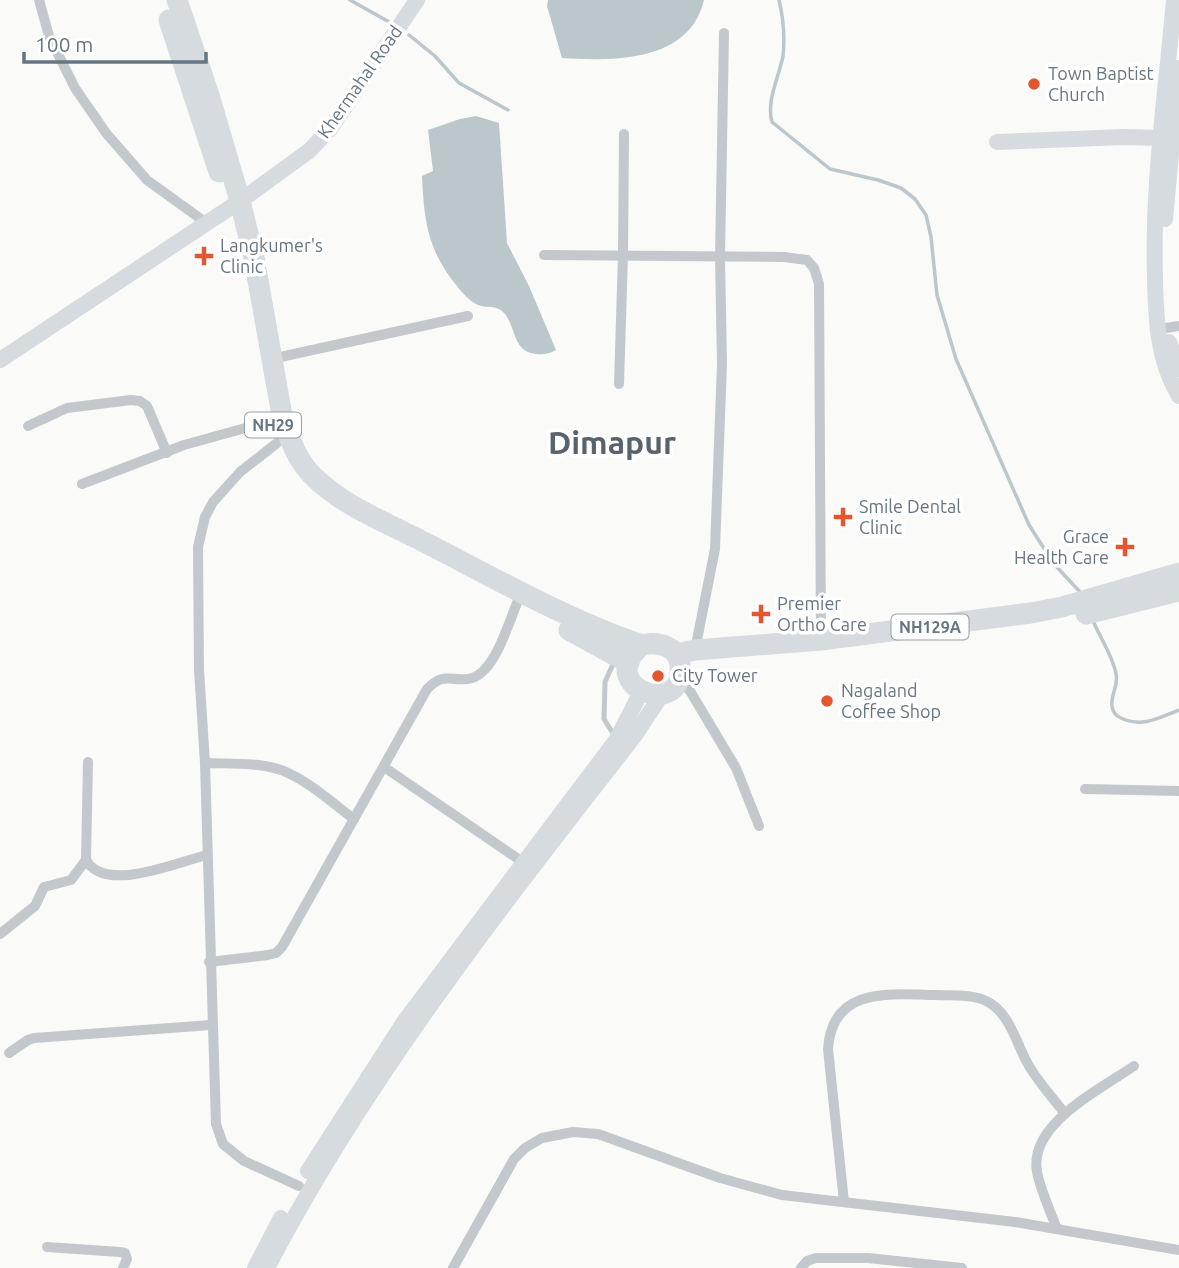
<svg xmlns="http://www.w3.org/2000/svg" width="1179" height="1268" viewBox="0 0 1179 1268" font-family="Ubuntu,sans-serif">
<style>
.water{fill:#bbc7cb}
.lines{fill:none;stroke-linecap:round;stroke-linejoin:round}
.stream{stroke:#bbc7cb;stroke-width:3.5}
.lane{stroke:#c3c8cc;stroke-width:5}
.street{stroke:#c3c8cc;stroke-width:10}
.secondary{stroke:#d6dbdf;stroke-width:16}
.highway{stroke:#d6dbdf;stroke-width:21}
.poi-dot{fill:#e4572e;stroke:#fff;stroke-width:2.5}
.labels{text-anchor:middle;stroke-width:7;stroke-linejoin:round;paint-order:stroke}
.shield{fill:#fff;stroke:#939fa8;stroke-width:2}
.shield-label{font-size:16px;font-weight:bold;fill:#657683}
.poi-label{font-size:18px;fill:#657683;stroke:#fff;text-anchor:start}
.street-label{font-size:18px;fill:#657683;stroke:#fff}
.town-label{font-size:32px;font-weight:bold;fill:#57646e;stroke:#fff}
</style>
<rect width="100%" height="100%" fill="#fafaf8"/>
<!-- water -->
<g class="water">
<path d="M548 0H704C689 63 612 61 562 58L547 6Z"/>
<path d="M476 116 499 123 507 243 529 286 556 350C549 354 543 355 536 354 513 352 516 328 505 314 496 303 487 310 476 304 467 299 460 290 453 281 427 247 424 218 422 176L433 171 428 130 460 119Z"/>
</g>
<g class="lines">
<!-- stream -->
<g class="stream">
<path d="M350 0 391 23"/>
<path d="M779 0C783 17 785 38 783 56 779 77 766 101 772 122L830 169 878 180 901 188 915 199 926 215 931 237 937 295 956 359 1029 525 1054 564 1081 593"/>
<path d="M409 35 435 56 459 83 508 110"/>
<path d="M1094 623C1101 639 1113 657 1116 674 1119 686 1110 695 1112 706 1113 713 1116 716 1121 718 1142 728 1159 718 1179 710"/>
</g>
<!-- lane -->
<path class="lane" d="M614 662 605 682 604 719 616 738"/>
<!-- street -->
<g class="street">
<path d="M39 0 49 36 75 88 106 133 147 180 205 222"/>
<path d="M544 255 784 257 807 260 814 268 819 284 821 640"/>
<path d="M1166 328 1179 326"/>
<path d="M271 359 468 316"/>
<path d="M619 384 623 255 624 134"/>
<path d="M28 426 67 408 131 400 140 401 147 406 167 453"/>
<path d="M277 443 240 472 213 502 205 517 198 547 199 670 205 763 216 1124 223 1144 244 1161 299 1186"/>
<path d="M82 484 184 445 260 424 273 423"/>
<path d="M695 650 715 549 722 364 720 257 724 33"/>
<path d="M679 679 690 691 736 768 759 826"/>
<path d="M88 762 86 860C105 894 177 862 207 855"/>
<path d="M205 763C229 764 258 762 281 770 308 780 332 803 354 819"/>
<path d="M384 767 524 863"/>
<path d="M1085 789 1179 791"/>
<path d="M0 934 35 906 44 887 71 880 86 860"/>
<path d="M209 962 268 955 276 953 282 947 427 689C444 672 448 681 468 679 494 676 508 624 517 603"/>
<path d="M9 1053 28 1040 34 1038 211 1025"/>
<path d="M844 1202 828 1049C832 986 890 994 937 995 956 996 979 993 994 1006 1012 1020 1018 1048 1029 1066 1039 1083 1053 1098 1065 1114"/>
<path d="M1057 1229C1050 1211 1041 1191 1037 1172 1028 1124 1101 1089 1134 1066"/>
<path d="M47 1247 120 1252 125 1253 127 1259 123 1268"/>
<path d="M453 1268 514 1159 525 1148 542 1138 573 1132 598 1134 720 1178 782 1195 1015 1222 1179 1250"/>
<path d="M801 1268 807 1261 816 1258H868L962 1268"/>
</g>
<!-- secondary -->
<g class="secondary">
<path d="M1174 0C1166 93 1152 184 1155 278 1156 319 1157 360 1179 396"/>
<path d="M997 142 1124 137 1160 138"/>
<path d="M1165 219 1179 68"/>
<path d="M1169 342 1179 369"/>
<path d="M0 360 240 201 309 151 330 129 417 0"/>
<path d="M308 1171 404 1022 617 739 641 692"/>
<path d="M255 1268 281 1218"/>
<path d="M267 1268C367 1076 503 905 635 735L662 694"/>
</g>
<!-- highway -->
<g class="highway">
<path d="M177 0 209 95 240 201 254 258 283 421C291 442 298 462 314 477 342 505 385 522 420 540 493 577 565 619 642 645 658 641 678 646 680 665 687 721 591 687 642 645"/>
<path d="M169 20 219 172"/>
<path d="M1086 614 1179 591"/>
<path d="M569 630 629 663"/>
<path d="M676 654 695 650 821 640 1031 613 1062 607 1179 573"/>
</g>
</g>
<!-- markers -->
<g class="poi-dot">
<circle cx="1034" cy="84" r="7"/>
<path d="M200.5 245.5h7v7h7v7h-7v7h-7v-7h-7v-7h7z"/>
<path d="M839.5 506.5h7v7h7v7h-7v7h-7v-7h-7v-7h7z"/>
<path d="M1121.5 536.5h7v7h7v7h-7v7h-7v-7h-7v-7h7z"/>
<path d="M757.5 603.5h7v7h7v7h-7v7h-7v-7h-7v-7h7z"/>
<circle cx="658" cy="676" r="7"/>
<circle cx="827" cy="701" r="7"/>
</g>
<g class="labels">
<!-- shield labels -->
<g class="shield">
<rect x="245" y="412.5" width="56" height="25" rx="5"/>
<rect x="891.5" y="614.5" width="77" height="25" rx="5"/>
</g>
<g class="shield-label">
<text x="273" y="431">NH29</text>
<text x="930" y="633">NH129A</text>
</g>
<!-- poi labels -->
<g class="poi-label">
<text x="1048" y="80">Town Baptist<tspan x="1048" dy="21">Church</tspan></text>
<text x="220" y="252">Langkumer's<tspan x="220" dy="21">Clinic</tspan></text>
<text x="859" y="513">Smile Dental<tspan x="859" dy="21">Clinic</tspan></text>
<text x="1109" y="543" text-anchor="end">Grace<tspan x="1109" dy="21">Health Care</tspan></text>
<text x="777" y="610">Premier<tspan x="777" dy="21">Ortho Care</tspan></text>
<text x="672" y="682">City Tower</text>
<text x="841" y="697">Nagaland<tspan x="841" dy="21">Coffee Shop</tspan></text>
</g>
<!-- street labels -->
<g class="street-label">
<text transform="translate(360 82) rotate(-55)" y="6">Khermahal Road</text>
</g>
<!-- town labels -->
<g class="town-label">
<text x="612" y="454">Dimapur</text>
</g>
</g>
<!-- scale -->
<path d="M24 52v10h182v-10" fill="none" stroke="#657683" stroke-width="3.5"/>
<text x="35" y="52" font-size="21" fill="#657683" stroke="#ffffff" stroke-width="5" paint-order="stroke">100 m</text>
</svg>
